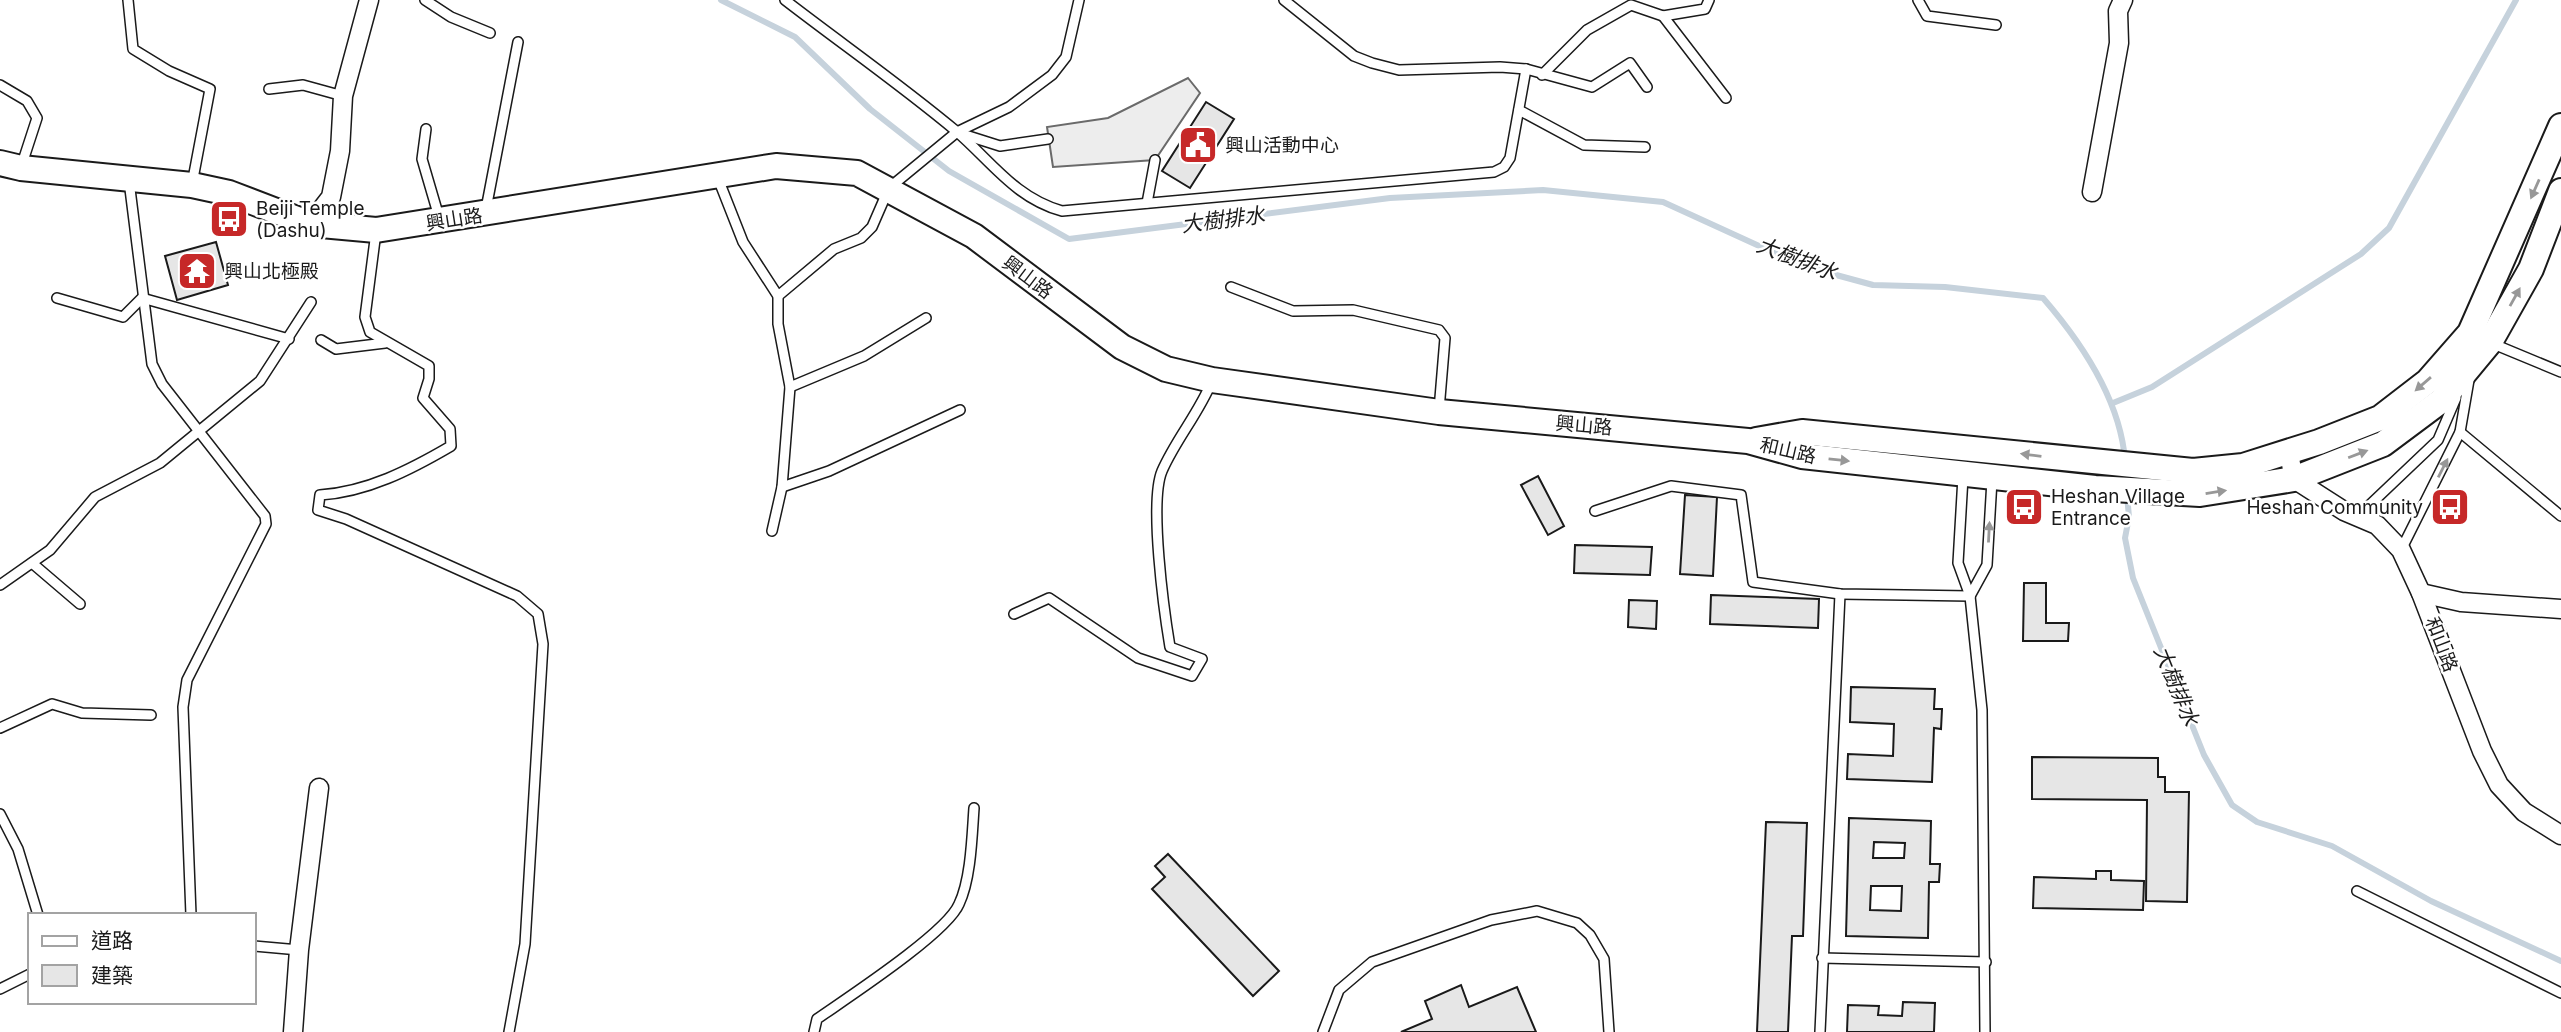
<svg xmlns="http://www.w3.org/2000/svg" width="2561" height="1032" viewBox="0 0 2561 1032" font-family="Inter,'Noto Sans TC',sans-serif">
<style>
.parking{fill:#ededed;stroke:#6a6a6a;stroke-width:2}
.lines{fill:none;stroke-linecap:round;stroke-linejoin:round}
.stream{stroke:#c6d2dc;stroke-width:6}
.building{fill:#e6e6e6;stroke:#1a1a1a;stroke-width:2;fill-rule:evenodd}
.service-casing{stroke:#1a1a1a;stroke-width:12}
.minor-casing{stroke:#1a1a1a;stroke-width:21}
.secondary-casing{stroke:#1a1a1a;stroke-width:28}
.service{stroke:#fff;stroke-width:9}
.minor{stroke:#fff;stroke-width:18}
.secondary{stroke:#fff;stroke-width:24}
.oneway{fill:#989898}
.labels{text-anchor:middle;stroke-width:5;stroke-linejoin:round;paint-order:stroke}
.poi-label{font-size:19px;fill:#1a1a1a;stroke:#fff;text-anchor:start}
.street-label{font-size:19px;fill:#1a1a1a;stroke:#fff}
.water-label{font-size:21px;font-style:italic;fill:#1a1a1a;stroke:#fff}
</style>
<rect width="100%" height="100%" fill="#fff"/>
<!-- parking -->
<path class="parking" d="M1188 78 1200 93 1155 160 1053 167 1047 127 1108 118Z"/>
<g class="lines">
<!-- stream -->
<g class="stream">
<path d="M721 0 795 37 870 109 949 171 1069 239 1390 198 1543 190 1663 202 1803 266 1873 285 1945 287 2043 298C2082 343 2120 399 2125 460"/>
<path d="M2113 403 2152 387 2361 254 2389 228 2516 0"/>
<path d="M2127 495 2129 517 2125 538 2133 578 2204 755 2232 805 2257 822 2332 846 2431 901 2561 961"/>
</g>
</g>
<!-- building -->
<g class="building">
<path d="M1206 102 1234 119 1190 188 1162 171Z"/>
<path d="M216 242 228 285 177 300 165 256Z"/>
<path d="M1538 476 1564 526 1548 535 1521 485Z"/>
<path d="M1685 495 1717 497 1713 576 1680 574Z"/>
<path d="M1575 545 1652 547 1650 575 1574 573Z"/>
<path d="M2024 583H2046V623H2069L2068 641H2023Z"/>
<path d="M1711 595 1819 599 1818 628 1710 624Z"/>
<path d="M1629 600 1657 601 1656 629 1628 627Z"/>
<path d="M1851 687 1935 689 1934 709H1942L1941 729 1934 728 1932 782 1847 779 1848 754 1893 756 1894 724 1850 722Z"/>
<path d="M2032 757 2158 758V777H2165V792H2189L2187 902 2146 901 2147 800 2032 799Z"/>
<path d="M1849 818 1931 821 1930 864H1940L1939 882H1929L1928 938 1846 936ZM1874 842 1905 843 1904 858H1873ZM1871 886H1902L1901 911 1870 910Z"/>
<path d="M1766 822 1807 823 1803 936H1792L1788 1032H1757Z"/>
<path d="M1168 854 1279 971 1253 996 1152 889 1165 877 1155 866Z"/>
<path d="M2096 871H2111V880L2144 881 2143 910 2033 908 2034 877 2096 879Z"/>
<path d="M1461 985 1469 1007 1517 987 1536 1032H1401L1432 1019 1425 1001Z"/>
<path d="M1903 1002 1935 1003 1934 1032H1847L1848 1005 1879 1006 1878 1015 1902 1016Z"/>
</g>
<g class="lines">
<!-- service casing -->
<g class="service-casing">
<g id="service">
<path d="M128 0 133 49 169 71 210 89 192 184"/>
<path d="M425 0 451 17 490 33"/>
<path d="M785 0C842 44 901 85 956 131 991 161 1015 198 1062 211L1494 172 1504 167 1510 158 1526 69"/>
<path d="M1284 0 1354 56 1372 63 1399 70 1500 67 1526 69 1592 87 1630 63 1647 87"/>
<path d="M1918 0 1927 16 1996 25"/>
<path d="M1663 16 1726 98"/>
<path d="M1542 75 1587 30 1631 5 1663 16 1705 9 1709 0"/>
<path d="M0 85 27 101 37 118 21 167"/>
<path d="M269 89 303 85 343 96"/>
<path d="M1519 110 1584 145 1645 147"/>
<path d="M426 129 422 159 439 217"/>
<path d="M959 133 1000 146 1048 139"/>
<path d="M717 176 743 242 778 296V324L790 387 782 487 772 531"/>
<path d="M129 181 152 364 162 384 265 516 266 524 187 680 183 707 191 915"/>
<path d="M1147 203 1155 160"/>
<path d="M486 209 518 42"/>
<path d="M376 232 365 317 370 332 429 366V379L423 398 450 429 451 446C410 470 367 492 320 495L318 510 346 519 517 596 538 614 543 644 525 944 509 1032"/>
<path d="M1231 287 1293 311 1353 310 1439 330 1445 338 1439 410"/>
<path d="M778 296 834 249 861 238 872 227 889 188 957 132 1009 107 1052 75 1066 57 1079 0"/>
<path d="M57 298 123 317 142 298 289 339"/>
<path d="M321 340 336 349 385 343"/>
<path d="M2491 343 2561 372"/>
<path d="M790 387 864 356 926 318"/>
<path d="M2460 432 2561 516"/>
<path d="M1963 477 1958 563 1970 596 1982 710 1985 1032"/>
<path d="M782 487 829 471 960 410"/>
<path d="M1595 511 1671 486 1741 495 1753 582 1840 594 1970 596"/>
<path d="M2357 517 2438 440 2456 398"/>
<path d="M2401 550 2460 432 2469 380"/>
<path d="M32 563 80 604"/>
<path d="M0 585 50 550 95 497 160 463 260 381 311 302"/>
<path d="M1970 596 1987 565 1992 480"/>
<path d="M1014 614 1049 598 1138 658 1192 676 1202 659 1170 647C1164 611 1149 502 1162 471 1176 439 1199 413 1212 381"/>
<path d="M0 728 52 704 82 713 151 715"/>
<path d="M0 814 18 849 38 915"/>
<path d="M2357 891 2561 993"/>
<path d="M254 946 299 950"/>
<path d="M1822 958 1986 962"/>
<path d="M0 989 30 974"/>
<path d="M814 1032 817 1019C847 998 947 933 959 904 971 879 972 836 974 808"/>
<path d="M1323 1032 1339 990 1372 962 1491 920 1537 911 1577 923 1590 935 1604 959 1609 1032"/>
<path d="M1820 1032 1840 594"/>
</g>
</g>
<!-- minor casing -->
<g class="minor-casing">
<g id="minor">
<path d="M2092 192 2119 43 2118 11 2123 0"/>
<path d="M310 224 331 197 340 151 343 96 369 0"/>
<path d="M2289 454 2294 479 2344 511 2377 525 2401 550 2421 593 2482 751 2499 785 2524 812 2561 835"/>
<path d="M2421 593 2461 602 2561 609"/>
<path d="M293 1032 299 950 319 788"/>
</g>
</g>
<!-- secondary casing -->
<g class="secondary-casing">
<g id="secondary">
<path d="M0 163 21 168 192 185 229 193 310 224 376 230 776 166 857 173 974 236 1122 347 1166 369 1212 380 1439 412 1748 441 1802 456 2095 488 2200 494 2294 479 2383 444 2442 400 2490 342 2531 269 2561 191"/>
<path d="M1756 440 1802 432 2193 471 2243 466 2319 442 2380 418 2428 381 2470 333 2561 126"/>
</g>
</g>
<!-- service -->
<use href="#service" class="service"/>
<!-- minor -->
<use href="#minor" class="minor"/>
<!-- secondary -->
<use href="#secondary" class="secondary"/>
</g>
<!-- one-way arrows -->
<defs><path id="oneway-solid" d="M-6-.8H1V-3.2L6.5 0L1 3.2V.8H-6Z" transform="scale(1.75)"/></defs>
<g class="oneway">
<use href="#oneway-solid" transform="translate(2535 189) rotate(114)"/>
<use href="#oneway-solid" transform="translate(2515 297) rotate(-61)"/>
<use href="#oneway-solid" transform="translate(2423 384) rotate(139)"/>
<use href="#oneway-solid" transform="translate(2358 454) rotate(-21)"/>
<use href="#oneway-solid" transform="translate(2031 455) rotate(-173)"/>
<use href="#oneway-solid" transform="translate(1839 460) rotate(6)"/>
<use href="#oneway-solid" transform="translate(2443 468) rotate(-63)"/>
<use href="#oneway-solid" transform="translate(2216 492) rotate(-9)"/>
<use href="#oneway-solid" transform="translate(1989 532) rotate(-87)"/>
</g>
<!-- icons -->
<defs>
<g id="civic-square" transform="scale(2.0125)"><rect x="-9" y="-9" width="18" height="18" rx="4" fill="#c62828" stroke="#fff"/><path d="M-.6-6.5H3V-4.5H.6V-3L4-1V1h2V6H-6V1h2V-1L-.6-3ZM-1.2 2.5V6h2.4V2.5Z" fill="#fff"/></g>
<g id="bus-square" transform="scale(2.0125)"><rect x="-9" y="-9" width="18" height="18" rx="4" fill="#c62828" stroke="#fff"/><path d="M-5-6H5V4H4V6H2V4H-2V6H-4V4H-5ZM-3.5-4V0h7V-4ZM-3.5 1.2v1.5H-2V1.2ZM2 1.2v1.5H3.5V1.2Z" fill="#fff"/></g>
<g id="temple-square" transform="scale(2.0125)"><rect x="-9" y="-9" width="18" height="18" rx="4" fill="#c62828" stroke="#fff"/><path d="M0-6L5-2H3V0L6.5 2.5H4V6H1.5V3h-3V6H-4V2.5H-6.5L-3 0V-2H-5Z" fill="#fff"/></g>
</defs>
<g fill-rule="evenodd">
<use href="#civic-square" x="1198" y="145"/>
<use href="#bus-square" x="229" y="219"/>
<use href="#temple-square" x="197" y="271"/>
<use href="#bus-square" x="2024" y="507"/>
<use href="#bus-square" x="2450" y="507"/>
</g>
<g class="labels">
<!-- poi labels -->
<g class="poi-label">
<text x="1225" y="152">興山活動中心</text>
<text x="256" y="215">Beiji Temple<tspan x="256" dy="22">(Dashu)</tspan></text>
<text x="224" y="278">興山北極殿</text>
<text x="2051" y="503">Heshan Village<tspan x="2051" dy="22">Entrance</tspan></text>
<text x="2423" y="514" text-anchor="end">Heshan Community</text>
</g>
<!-- street labels -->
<g class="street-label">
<text transform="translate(454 219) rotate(-9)" y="7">興山路</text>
<text transform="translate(1028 277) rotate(37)" y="7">興山路</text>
<text transform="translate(1584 425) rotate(5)" y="7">興山路</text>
<text transform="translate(1788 450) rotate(13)" y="7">和山路</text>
<text transform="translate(2442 644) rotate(69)" y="7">和山路</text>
</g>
<!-- water labels -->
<g class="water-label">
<text transform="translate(1223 220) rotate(-7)" y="7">大樹排水</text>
<text transform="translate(1797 259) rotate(21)" y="7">大樹排水</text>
<text transform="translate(2176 686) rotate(68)" y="7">大樹排水</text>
</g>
</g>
<!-- legend -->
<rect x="28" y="913" width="228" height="91" fill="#ffffff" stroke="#a3a3a3" stroke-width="2"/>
<rect x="42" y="936" width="35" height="10" fill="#ffffff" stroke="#a3a3a3" stroke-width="2"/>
<text x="91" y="948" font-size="21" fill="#1a1a1a">道路</text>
<rect x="42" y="965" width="35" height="21" fill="#e6e6e6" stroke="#a3a3a3" stroke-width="2"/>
<text x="91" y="983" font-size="21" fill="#1a1a1a">建築</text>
</svg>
